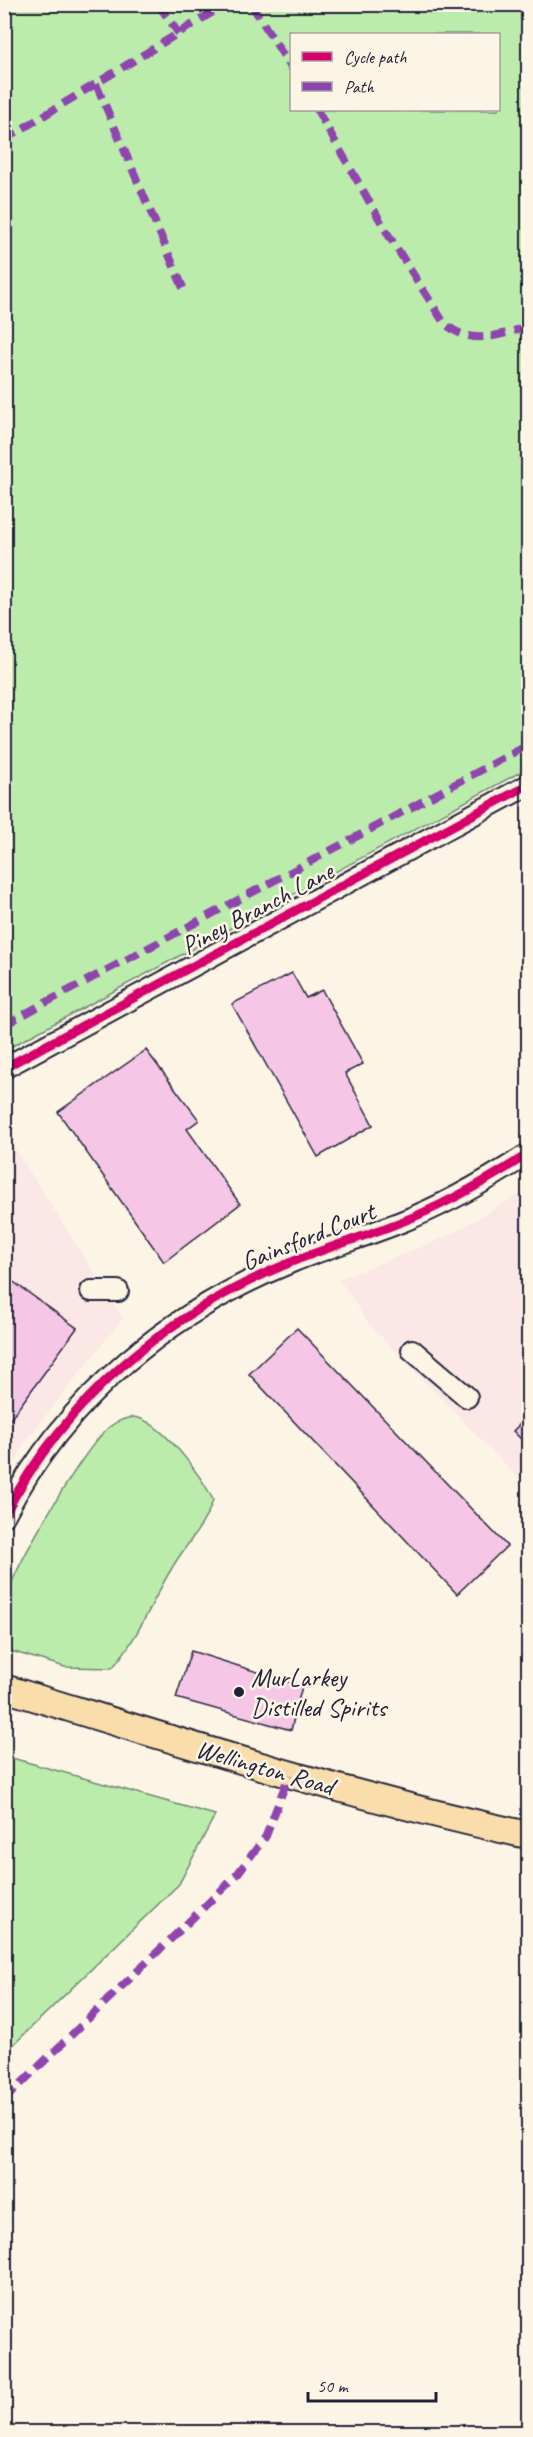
<svg xmlns="http://www.w3.org/2000/svg" width="533" height="2437" viewBox="0 0 533 2437" font-family="Caveat,sans-serif">
<style>
.built{fill:#fae7e6}
.green{fill:#bcecac;stroke:#6f8774;stroke-width:1.5;fill-rule:evenodd}
.building{fill:#f6c6e7;stroke:#22223b;stroke-width:1.5}
.lines{fill:none;stroke-linecap:round;stroke-linejoin:round}
.minor-casing{stroke:#22223b;stroke-width:24}
.major-casing{stroke:#22223b;stroke-width:30}
.minor{stroke:#fcf5e5;stroke-width:20}
.major{stroke:#f9deab;stroke-width:26}
.quiet{stroke:#8e44ad;stroke-width:8;stroke-dasharray:15 8;stroke-linecap:butt}
.cycleway-casing{stroke:#fcf5e5;stroke-width:13}
.cycleway{stroke:#d6006c;stroke-width:9}
.poi-dot{fill:#22223b;stroke:#fcf5e5;stroke-width:2}
.labels{text-anchor:middle;stroke-width:5;stroke-linejoin:round;paint-order:stroke}
.street-label{font-size:26px;fill:#22223b;stroke:#fcf5e5}
.poi-label{font-size:26px;fill:#22223b;stroke:#fcf5e5;text-anchor:start}
</style>
<rect width="100%" height="100%" fill="#fcf5e5"/>
<filter id="ink" filterUnits="userSpaceOnUse"><feTurbulence type="fractalNoise" baseFrequency=".0167" numOctaves="2"/><feDisplacementMap in="SourceGraphic" scale="12" xChannelSelector="R" yChannelSelector="G"/><feConvolveMatrix kernelMatrix="1 2 1 2 8 2 1 2 1" color-interpolation-filters="sRGB"/></filter>
<g filter="url(#ink)">
<!-- built -->
<g class="built">
<path d="M5 1133 123 1318 25 1442 5 1484Z"/>
<path d="M528 1189V1488L368 1323 339 1279 444 1238Z"/>
</g>
<!-- green -->
<g class="green">
<path d="M5 4 528 5V768L5 1050ZM292 34H498V110H292Z"/>
<path d="M133 1417C160 1419 202 1476 213 1500 205 1526 185 1545 172 1568 151 1602 139 1638 112 1668L65 1667 11 1651 5 1646C4 1632 1 1614 5 1601 15 1565 81 1453 108 1428 116 1421 124 1419 133 1417Z"/>
<path d="M5 1756 215 1815 179 1884 5 2053Z"/>
</g>
<!-- building -->
<g class="building">
<path d="M292 973 306 998 322 990 363 1064 345 1073 373 1125 318 1157 232 1004Z"/>
<path d="M146 1050 199 1120 187 1129 240 1204 164 1262 58 1112Z"/>
<path d="M4 1275 77 1328 4 1428Z"/>
<path d="M297 1328 507 1546 457 1594 249 1374Z"/>
<path d="M528 1416V1446L513 1431Z"/>
<path d="M191 1651 302 1686 291 1730 176 1698Z"/>
</g>
<g class="lines">
<!-- minor casing -->
<g class="minor-casing">
<g id="minor">
<path d="M4 1068 528 785"/>
<path d="M91 1291H118"/>
<path d="M412 1350 467 1397"/>
<path d="M4 1516C67 1396 170 1311 294 1261 329 1247 366 1236 401 1222 445 1205 488 1180 528 1154"/>
</g>
</g>
<!-- major casing -->
<g class="major-casing">
<path id="major" d="M4 1688C178 1741 351 1797 528 1835"/>
</g>
<!-- minor -->
<use href="#minor" class="minor"/>
<!-- major -->
<use href="#major" class="major"/>
<!-- quiet -->
<g class="quiet">
<path d="M158 4 179 34"/>
<path d="M251 4 292 69"/>
<path d="M96 84 184 290"/>
<path d="M317 110 389 236 444 323C471 347 497 335 528 327"/>
<path d="M4 140 226 4"/>
<path d="M4 1025 528 745"/>
<path d="M4 2100 235 1877 266 1836 289 1775"/>
</g>
<!-- cycleway casing -->
<g class="cycleway-casing">
<g id="cycleway">
<path d="M4 1068 528 785"/>
<path d="M4 1516C67 1396 170 1311 294 1261 329 1247 366 1236 401 1222 445 1205 488 1180 528 1154"/>
</g>
</g>
<!-- cycleway -->
<use href="#cycleway" class="cycleway"/>
</g>
</g>
<!-- markers -->
<circle class="poi-dot" cx="239" cy="1692" r="6"/>
<g class="labels">
<!-- street labels -->
<g class="street-label">
<text transform="translate(257 908) rotate(-28)" y="9">Piney Branch Lane</text>
<text transform="translate(308 1236) rotate(-22)" y="9">Gainsford Court</text>
<text transform="translate(265 1767) rotate(16)" y="9">Wellington Road</text>
</g>
<!-- poi labels -->
<g class="poi-label">
<text x="251" y="1686">MurLarkey<tspan x="251" dy="30">Distilled Spirits</tspan></text>
</g>
</g>
<!-- margin -->
<rect width="533" height="2437" fill="none" stroke="#fcf5e5" stroke-width="24"/>
<rect x="12" y="12" width="509" height="2413" fill="none" stroke="#22223b" stroke-width="2" filter="url(#ink)"/>
<!-- legend -->
<rect x="290" y="33" width="210" height="78" fill="#fcf5e5" stroke="#a5a1a1" stroke-width="1.5"/>
<rect x="302" y="52" width="30" height="9" fill="#d6006c" stroke="#a5a1a1" stroke-width="1.5"/>
<text x="344" y="63" font-size="18" fill="#22223b">Cycle path</text>
<rect x="302" y="82" width="30" height="9" fill="#8e44ad" stroke="#a5a1a1" stroke-width="1.5"/>
<text x="344" y="93" font-size="18" fill="#22223b">Path</text>
<!-- scale -->
<path d="M308 2392v9h128v-9" fill="none" stroke="#22223b" stroke-width="3"/>
<text x="317" y="2392" font-size="18" fill="#22223b" stroke="#fcf5e5" stroke-width="4.5" paint-order="stroke">50 m</text>
</svg>
